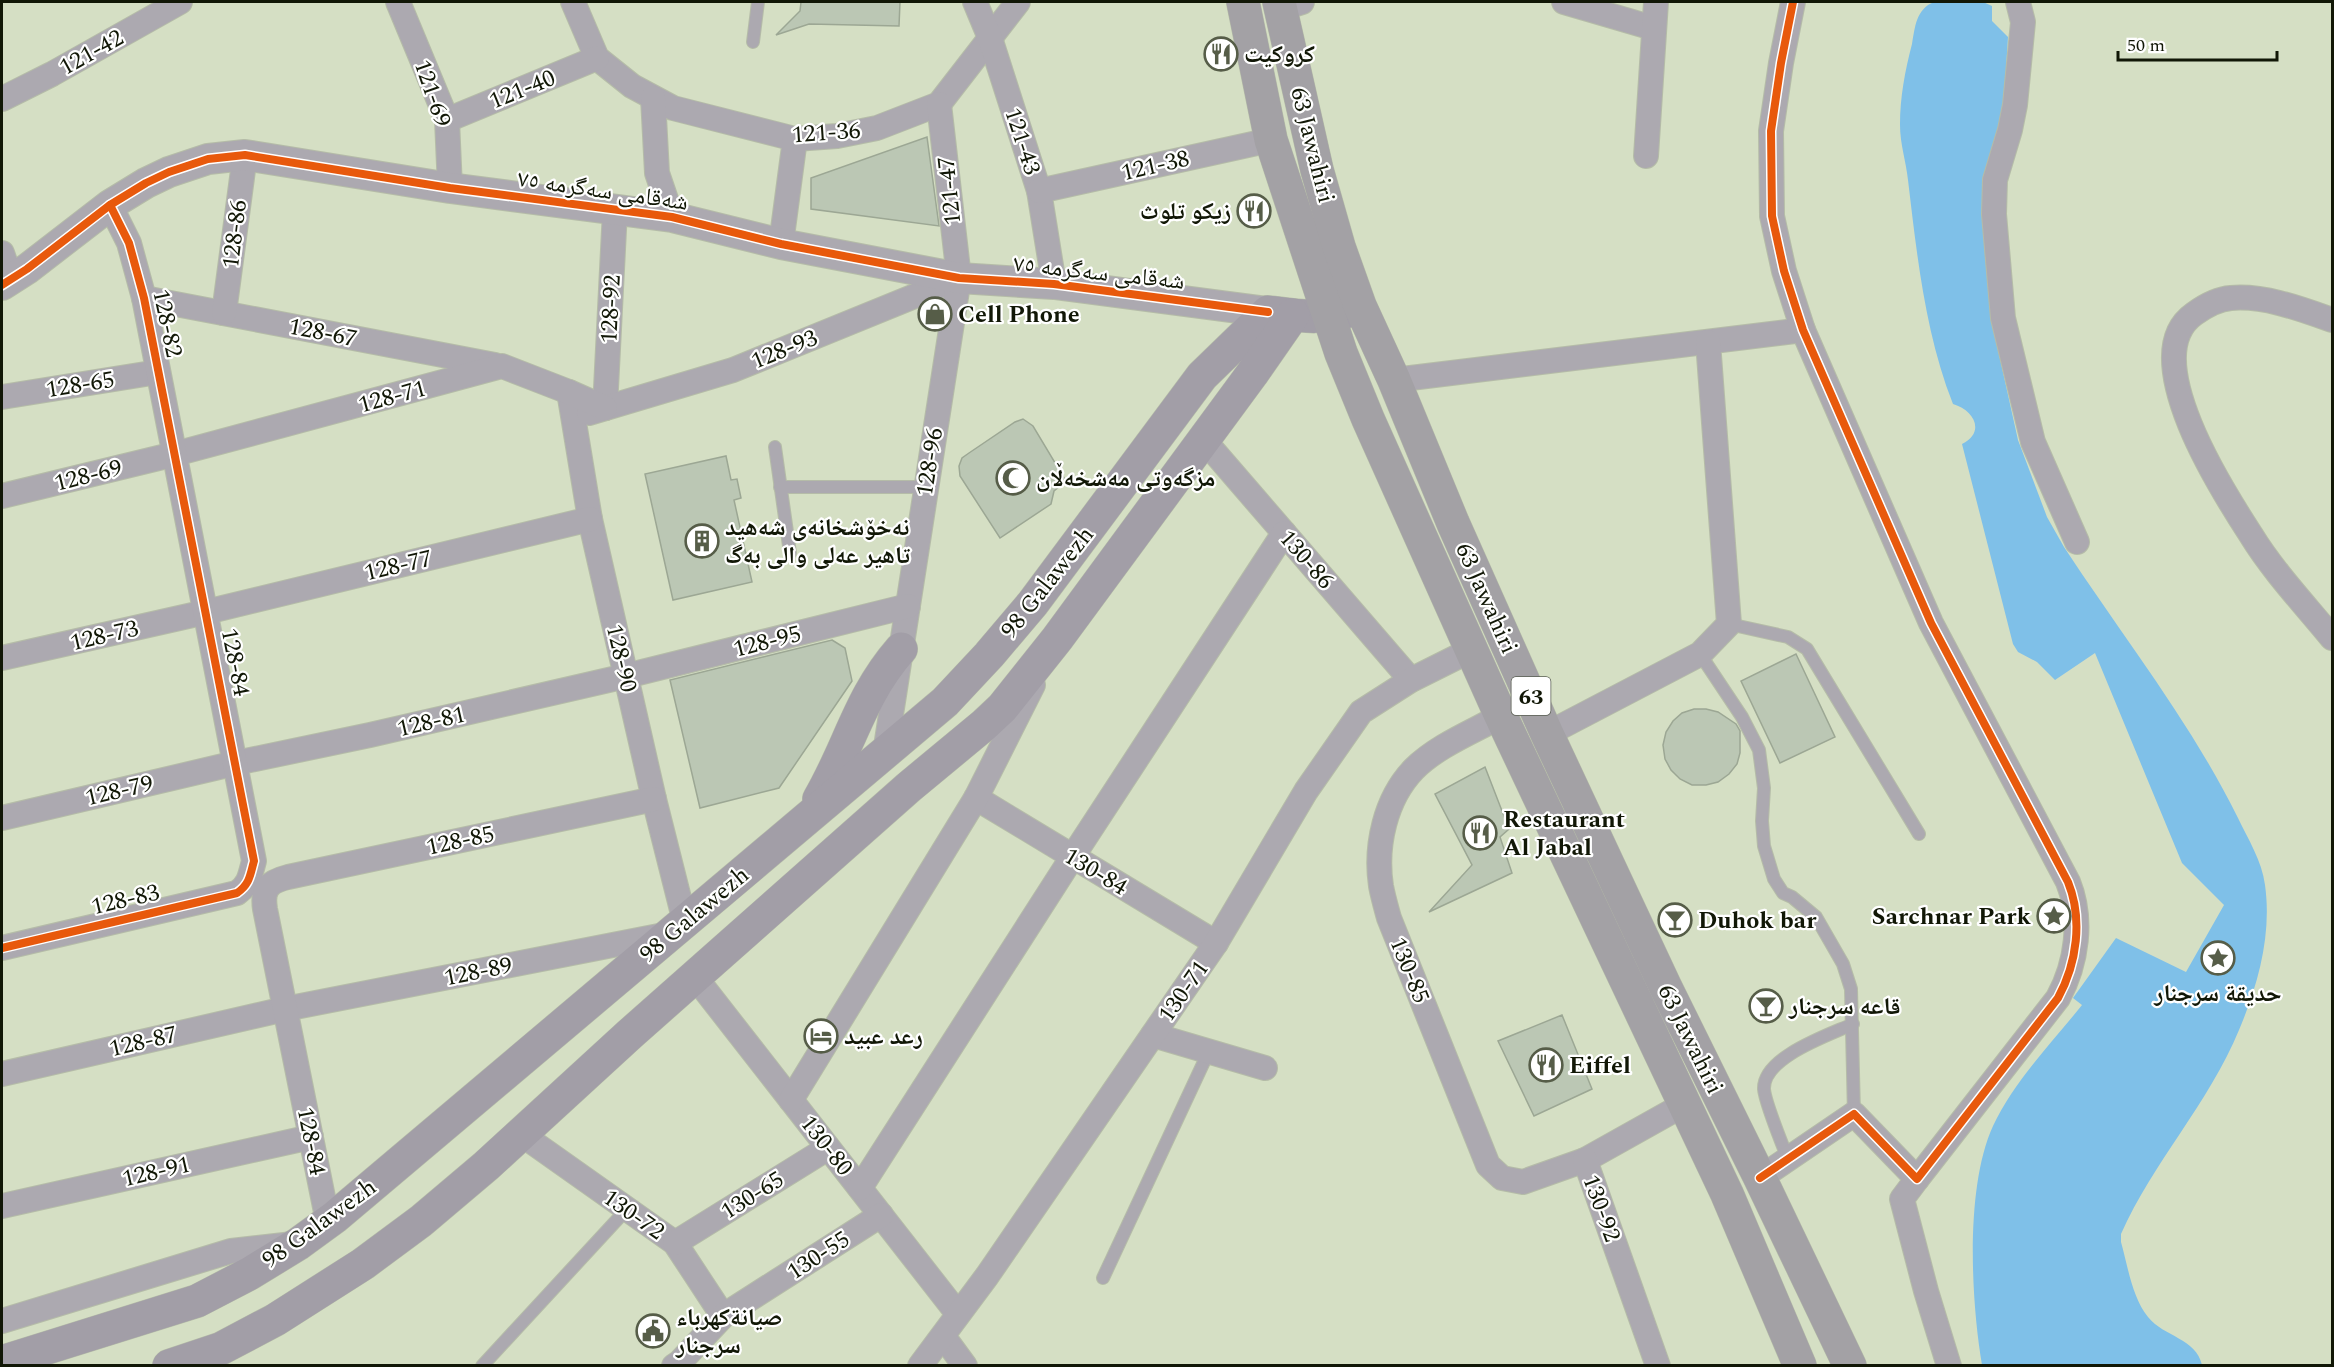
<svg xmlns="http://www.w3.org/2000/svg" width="2334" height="1367" viewBox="0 0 2334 1367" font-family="Spectral,'Noto Naskh Arabic',serif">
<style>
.water{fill:#7fc0e8}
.building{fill:#bbc7b4;stroke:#9ca794;stroke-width:1.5}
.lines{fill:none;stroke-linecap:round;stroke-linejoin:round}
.service-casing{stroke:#b5bca8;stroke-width:14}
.minor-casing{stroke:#b5bca8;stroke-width:26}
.tertiary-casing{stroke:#b5bca8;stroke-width:32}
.secondary-casing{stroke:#b5bca8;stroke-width:34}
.primary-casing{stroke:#b5bca8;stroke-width:34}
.service{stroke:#aca9b0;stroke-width:12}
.minor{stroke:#aca9b0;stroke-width:24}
.tertiary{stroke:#aca9b0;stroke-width:30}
.secondary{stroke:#a29ea7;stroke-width:33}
.primary{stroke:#a3a1a5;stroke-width:33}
.cycleway-casing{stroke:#fff;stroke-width:11}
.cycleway{stroke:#e8590c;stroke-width:8}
.labels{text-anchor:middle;stroke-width:4.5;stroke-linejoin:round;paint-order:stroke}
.shield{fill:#fff;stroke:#585d51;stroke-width:1.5}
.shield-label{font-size:22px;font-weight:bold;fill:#111706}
.street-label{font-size:24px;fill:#111706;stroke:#fff}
.poi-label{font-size:24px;font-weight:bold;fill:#111706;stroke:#fff;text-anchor:start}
</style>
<rect width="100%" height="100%" fill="#d5dfc4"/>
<!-- water -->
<path class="water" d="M1934 2H1983L1992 6V21L2008 37 1991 318 2018 440 2047 517 2064 547C2123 637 2190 721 2238 818 2248 839 2262 861 2265 885 2272 935 2258 985 2239 1030 2209 1103 2153 1162 2121 1234V1242C2128 1267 2132 1297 2148 1317 2164 1337 2196 1338 2202 1365H1982C1971 1300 1965 1187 1993 1126 2014 1081 2051 1044 2082 1005L2073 998 2116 938 2186 972 2224 905 2182 863 2095 653 2055 680 2037 662 2018 652 2013 644 1962 444C1986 432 1974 410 1953 404 1925 333 1917 255 1908 180 1906 161 1900 144 1900 125 1900 97 1905 71 1912 44 1915 27 1916 9 1934 2Z"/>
<!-- building -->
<g class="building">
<path d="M801 2H900L899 26 809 24 776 35 800 11Z"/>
<path d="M927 137 939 226 811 209V178Z"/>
<path d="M1023 419 1033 426 1066 481 1054 491 1051 504 1000 538 960 476 959 466 962 458 969 453 1015 422Z"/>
<path d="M726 456 731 480 737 479 741 498 734 500 752 582 673 600 645 474Z"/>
<path d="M832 640 845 648 852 681 779 788 700 808 670 680Z"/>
<path d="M1796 654 1835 737 1780 763 1741 681Z"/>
<path d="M1694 709H1706L1718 712 1736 724 1740 731V753L1737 764 1729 774 1718 782 1706 785H1692L1680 779 1671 770 1665 759 1663 745 1666 732 1673 721 1682 713Z"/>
<path d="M1485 767 1509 829 1500 837 1512 873 1429 912 1472 865 1435 794Z"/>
<path d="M1562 1015 1592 1089 1534 1116 1498 1041Z"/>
</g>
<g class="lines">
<!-- service casing -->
<g class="service-casing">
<g id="service">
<path d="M753 42 758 2"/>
<path d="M775 447 790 553"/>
<path d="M780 487H925"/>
<path d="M1729 624 1788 637 1807 649 1919 834"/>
<path d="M1700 654 1742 717 1759 750 1764 788 1762 821 1764 846 1774 879 1783 893 1792 897 1816 917 1843 964 1851 989 1854 1114"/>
<path d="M1788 1159C1782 1144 1765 1102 1764 1089 1763 1057 1829 1035 1853 1024"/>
<path d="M1103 1278 1209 1051"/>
<path d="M482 1366 627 1209"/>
</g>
</g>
<!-- minor casing -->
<g class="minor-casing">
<g id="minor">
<path d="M398 2 447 120 450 188"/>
<path d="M573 2 597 58 632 86 673 108 795 139 837 136 877 128 939 104 1018 2"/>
<path d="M975 2 990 38 1039 191 1054 284"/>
<path d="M1564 2 1653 28"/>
<path d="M2018 2 2023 22 2015 105 2010 130 1995 180 1994 214 2003 318 2033 442 2077 542"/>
<path d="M1280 9 1302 2"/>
<path d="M653 98 657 173 672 217"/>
<path d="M2 99 52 74 180 2"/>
<path d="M447 120 597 58"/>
<path d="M1646 156 1656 2"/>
<path d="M1039 191 1271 140"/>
<path d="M781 244 795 139"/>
<path d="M2 253 11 279"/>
<path d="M144 298 495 365"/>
<path d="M224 313 245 155"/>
<path d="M2332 320C2301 309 2264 295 2231 298 2217 299 2205 306 2194 314 2135 356 2223 492 2251 535 2273 571 2305 605 2332 638"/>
<path d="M1394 380 1803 330"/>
<path d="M569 392 590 519 654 799 685 922"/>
<path d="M2 397 158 372"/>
<path d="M605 408 615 210"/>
<path d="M589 413 733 370 959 278"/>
<path d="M1203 439 1411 680"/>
<path d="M2 496 175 454 502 366 569 392 605 408"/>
<path d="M2 658 206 612 590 519"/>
<path d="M1501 716C1472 732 1437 746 1414 769 1385 799 1375 846 1381 886 1383 897 1386 907 1389 918L1488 1165 1502 1178 1523 1182 1585 1160 1685 1104"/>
<path d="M1547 734 1700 654 1729 624 1708 342"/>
<path d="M885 753 959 278 939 104"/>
<path d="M976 798 1216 943"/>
<path d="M2 818 236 763 370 735 626 676 908 606"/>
<path d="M2 948 237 893C250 884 250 875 254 861L144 298 129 243 110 205"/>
<path d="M695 977 958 1314"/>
<path d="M1153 1035 1265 1068"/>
<path d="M2 1074 285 1009 669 934"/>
<path d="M791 1100 976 798 1033 685"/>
<path d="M521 1134 675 1243 723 1316"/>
<path d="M1585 1160 1658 1366"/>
<path d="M1760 1178 1854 1114 1917 1179 2058 998C2077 963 2083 919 2068 882L1931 623 1803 330 1784 271 1772 216 1771 131 1781 63 1793 2"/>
<path d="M1917 1179 1902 1199 1926 1291 1949 1366"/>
<path d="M860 1188 1073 856 1284 533"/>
<path d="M2 1206 311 1137"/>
<path d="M328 1222 265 909C262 889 268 882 288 877L654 799"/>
<path d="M675 1243 828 1148"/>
<path d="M2 1321 231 1251 293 1244"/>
<path d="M943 1336 965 1366"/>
<path d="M674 1366 680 1362 723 1316 881 1215"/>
<path d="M920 1366 987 1276 1216 943 1306 791 1361 712 1411 680 1471 650"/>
</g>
</g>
<!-- tertiary casing -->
<g class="tertiary-casing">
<path id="tertiary" d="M2 285 27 269 110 205 146 183 169 172 208 159 245 155 450 188 672 217 781 244 959 278 1054 284 1268 312"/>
</g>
<!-- secondary casing -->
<g class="secondary-casing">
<g id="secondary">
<path d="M819 799C850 746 859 697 901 649"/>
<path d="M2 1362 197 1301 249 1274 298 1244 335 1217 945 702 989 655 1033 603 1202 376 1268 312C1298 316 1327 321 1356 308"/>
<path d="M169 1366 220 1349 275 1320 363 1264 421 1221 486 1166 630 1034 909 787 985 724 1002 708 1057 639 1252 374 1293 315"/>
</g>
</g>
<!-- primary casing -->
<g class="primary-casing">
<g id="primary">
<path d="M1243 2 1271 140 1341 353 1368 419 1501 716 1727 1194 1800 1366"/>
<path d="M1279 2 1317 170 1339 247 1360 306 1394 380 1453 523 1547 734 1665 986 1760 1178 1850 1366"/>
</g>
</g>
<!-- service -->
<use href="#service" class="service"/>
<!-- minor -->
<use href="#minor" class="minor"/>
<!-- tertiary -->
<use href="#tertiary" class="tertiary"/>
<!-- secondary -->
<use href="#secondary" class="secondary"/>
<!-- primary -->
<use href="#primary" class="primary"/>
<!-- cycleway casing -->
<g class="cycleway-casing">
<g id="cycleway">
<path d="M2 285 27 269 110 205 146 183 169 172 208 159 245 155 450 188 672 217 781 244 959 278 1054 284 1268 312"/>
<path d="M2 948 237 893C250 884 250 875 254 861L144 298 129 243 110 205"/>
<path d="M1760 1178 1854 1114 1917 1179 2058 998C2077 963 2083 919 2068 882L1931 623 1803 330 1784 271 1772 216 1771 131 1781 63 1793 2"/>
</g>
</g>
<!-- cycleway -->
<use href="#cycleway" class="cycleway"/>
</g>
<!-- icons -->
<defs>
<g id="restaurant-ring" transform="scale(1.725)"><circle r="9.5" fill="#fff" stroke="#565d48" stroke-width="1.5"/><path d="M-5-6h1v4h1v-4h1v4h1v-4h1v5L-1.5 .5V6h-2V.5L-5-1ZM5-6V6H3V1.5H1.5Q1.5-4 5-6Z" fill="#565d48"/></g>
<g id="shop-ring" transform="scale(1.725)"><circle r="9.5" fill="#fff" stroke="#565d48" stroke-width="1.5"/><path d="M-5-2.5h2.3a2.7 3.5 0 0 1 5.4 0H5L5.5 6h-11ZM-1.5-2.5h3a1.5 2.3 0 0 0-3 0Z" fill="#565d48"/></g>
<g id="mosque-ring" transform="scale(1.725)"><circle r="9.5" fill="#fff" stroke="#565d48" stroke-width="1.5"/><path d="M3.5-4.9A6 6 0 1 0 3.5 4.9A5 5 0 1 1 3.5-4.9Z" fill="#565d48"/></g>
<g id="building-ring" transform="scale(1.725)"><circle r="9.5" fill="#fff" stroke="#565d48" stroke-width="1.5"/><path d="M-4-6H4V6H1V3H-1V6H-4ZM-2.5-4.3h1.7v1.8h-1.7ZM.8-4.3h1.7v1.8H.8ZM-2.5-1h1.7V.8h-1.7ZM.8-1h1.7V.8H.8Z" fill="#565d48"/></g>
<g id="sight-ring" transform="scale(1.725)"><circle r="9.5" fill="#fff" stroke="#565d48" stroke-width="1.5"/><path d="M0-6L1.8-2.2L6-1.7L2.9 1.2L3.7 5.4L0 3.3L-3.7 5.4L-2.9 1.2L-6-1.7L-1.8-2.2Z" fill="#565d48"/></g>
<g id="bar-ring" transform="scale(1.725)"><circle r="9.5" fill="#fff" stroke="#565d48" stroke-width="1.5"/><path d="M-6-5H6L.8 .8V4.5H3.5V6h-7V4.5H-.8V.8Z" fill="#565d48"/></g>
<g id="hotel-ring" transform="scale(1.725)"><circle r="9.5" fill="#fff" stroke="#565d48" stroke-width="1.5"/><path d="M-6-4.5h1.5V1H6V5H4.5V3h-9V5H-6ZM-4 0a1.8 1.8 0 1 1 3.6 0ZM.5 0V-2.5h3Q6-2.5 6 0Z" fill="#565d48"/></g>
<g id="civic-ring" transform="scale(1.725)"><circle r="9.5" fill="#fff" stroke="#565d48" stroke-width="1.5"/><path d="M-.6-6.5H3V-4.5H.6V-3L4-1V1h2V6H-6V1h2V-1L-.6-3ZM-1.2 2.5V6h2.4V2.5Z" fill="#565d48"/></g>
</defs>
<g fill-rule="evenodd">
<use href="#restaurant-ring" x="1221" y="54"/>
<use href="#restaurant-ring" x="1254" y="211"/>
<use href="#shop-ring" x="935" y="314"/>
<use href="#mosque-ring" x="1013" y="478"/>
<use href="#building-ring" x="702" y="541"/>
<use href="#restaurant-ring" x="1480" y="833"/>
<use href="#sight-ring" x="2054" y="916"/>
<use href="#bar-ring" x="1675" y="920"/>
<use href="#sight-ring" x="2218" y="958"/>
<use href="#bar-ring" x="1766" y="1006"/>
<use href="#hotel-ring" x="821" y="1036"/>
<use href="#restaurant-ring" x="1546" y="1065"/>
<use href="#civic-ring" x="653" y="1331"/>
</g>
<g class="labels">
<!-- shield labels -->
<rect class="shield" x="1511.5" y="677" width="39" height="38" rx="4.5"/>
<g class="shield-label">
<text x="1531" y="704">63</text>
</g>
<!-- street labels -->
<g class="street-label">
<text transform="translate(91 52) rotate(-29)" y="8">121-42</text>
<text transform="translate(522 89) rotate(-22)" y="8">121-40</text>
<text transform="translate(433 93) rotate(71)" y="8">121-69</text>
<text transform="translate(826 132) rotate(-4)" y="8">121-36</text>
<text transform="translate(1023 141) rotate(72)" y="8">121-43</text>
<text transform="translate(1313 145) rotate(76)" y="8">63 Jawahiri</text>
<text transform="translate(1155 165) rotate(-13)" y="8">121-38</text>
<text transform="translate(603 190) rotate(8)" y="8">شەقامی سەگرمە ٧٥</text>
<text transform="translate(949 191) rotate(-96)" y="8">121-47</text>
<text transform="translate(234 234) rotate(-83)" y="8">128-86</text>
<text transform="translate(1099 272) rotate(6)" y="8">شەقامی سەگرمە ٧٥</text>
<text transform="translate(610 309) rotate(-87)" y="8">128-92</text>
<text transform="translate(168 323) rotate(78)" y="8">128-82</text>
<text transform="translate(323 332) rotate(11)" y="8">128-67</text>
<text transform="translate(784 349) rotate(-22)" y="8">128-93</text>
<text transform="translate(80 384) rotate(-9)" y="8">128-65</text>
<text transform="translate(392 396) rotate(-15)" y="8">128-71</text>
<text transform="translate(929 462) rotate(-81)" y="8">128-96</text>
<text transform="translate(88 475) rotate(-14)" y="8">128-69</text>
<text transform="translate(1307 559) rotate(49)" y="8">130-86</text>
<text transform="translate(398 565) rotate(-13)" y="8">128-77</text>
<text transform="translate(1047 582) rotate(-52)" y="8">98 Galawezh</text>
<text transform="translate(1487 598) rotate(66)" y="8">63 Jawahiri</text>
<text transform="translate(104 635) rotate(-13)" y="8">128-73</text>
<text transform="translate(767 641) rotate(-14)" y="8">128-95</text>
<text transform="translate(622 658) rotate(77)" y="8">128-90</text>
<text transform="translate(236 662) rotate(79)" y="8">128-84</text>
<text transform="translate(431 721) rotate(-13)" y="8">128-81</text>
<text transform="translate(119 790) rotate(-13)" y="8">128-79</text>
<text transform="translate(460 840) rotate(-12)" y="8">128-85</text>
<text transform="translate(1096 871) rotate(31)" y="8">130-84</text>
<text transform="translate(125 899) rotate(-13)" y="8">128-83</text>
<text transform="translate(694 914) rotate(-40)" y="8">98 Galawezh</text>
<text transform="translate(1410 970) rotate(68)" y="8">130-85</text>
<text transform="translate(478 971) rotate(-11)" y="8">128-89</text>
<text transform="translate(1183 991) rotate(-55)" y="8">130-71</text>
<text transform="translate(1691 1039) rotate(64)" y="8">63 Jawahiri</text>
<text transform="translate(143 1041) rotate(-13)" y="8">128-87</text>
<text transform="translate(312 1141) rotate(79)" y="8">128-84</text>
<text transform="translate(827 1145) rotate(52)" y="8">130-80</text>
<text transform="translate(156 1171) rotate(-13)" y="8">128-91</text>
<text transform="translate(752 1195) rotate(-32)" y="8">130-65</text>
<text transform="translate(1602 1208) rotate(70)" y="8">130-92</text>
<text transform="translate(634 1214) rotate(35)" y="8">130-72</text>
<text transform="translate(319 1223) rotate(-36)" y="8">98 Galawezh</text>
<text transform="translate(818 1255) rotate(-33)" y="8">130-55</text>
</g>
<!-- poi labels -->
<g class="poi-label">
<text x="1244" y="62">كروكيت</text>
<text x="1231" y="219" text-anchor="end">زيكو تلوث</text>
<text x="958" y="322">Cell Phone</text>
<text x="1036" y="486">مزگەوتی مەشخەڵان</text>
<text x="725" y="535">نەخۆشخانەی شەهید<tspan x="725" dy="28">تاهیر عەلی والی بەگ</tspan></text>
<text x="1503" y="827">Restaurant<tspan x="1503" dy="28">Al Jabal</tspan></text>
<text x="2031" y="924" text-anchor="end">Sarchnar Park</text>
<text x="1698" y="928">Duhok bar</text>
<text x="2218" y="1001" text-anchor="middle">حديقة سرجنار</text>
<text x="1789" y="1014">قاعه سرجنار</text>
<text x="844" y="1044">رعد عبيد</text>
<text x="1569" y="1073">Eiffel</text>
<text x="676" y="1325">صيانةكهرباء<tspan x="676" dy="28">سرجنار</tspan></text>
</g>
</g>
<!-- border -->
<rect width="2334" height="1367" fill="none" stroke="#111706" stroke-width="6"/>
<!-- scale -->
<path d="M2118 51v9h159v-9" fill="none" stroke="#111706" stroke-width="3"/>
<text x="2127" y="51" font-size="18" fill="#111706" stroke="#ffffff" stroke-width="4.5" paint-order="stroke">50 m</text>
</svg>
